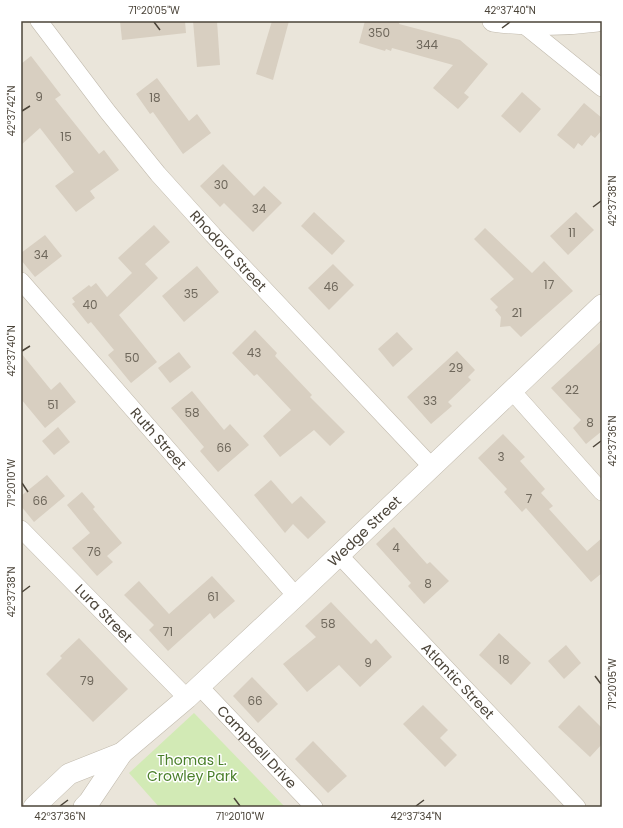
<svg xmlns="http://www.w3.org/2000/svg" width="623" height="828" viewBox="0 0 623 828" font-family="Poppins,sans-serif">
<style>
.residential{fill:#eae5da}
.green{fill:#d2eab5}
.building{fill:#d8cfc1}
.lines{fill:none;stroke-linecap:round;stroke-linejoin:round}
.minor-casing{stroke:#c2bbae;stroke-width:18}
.tertiary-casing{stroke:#c2bbae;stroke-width:22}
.minor{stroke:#fff;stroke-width:17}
.tertiary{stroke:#fff;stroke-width:21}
.ticks{fill:none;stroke:#4b4439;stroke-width:1.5}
.labels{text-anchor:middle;stroke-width:3;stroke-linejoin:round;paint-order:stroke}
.number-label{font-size:12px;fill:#6e675b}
.street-label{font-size:14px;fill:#4b4439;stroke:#fff}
.park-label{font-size:14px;fill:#4a7f2a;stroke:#fff}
.neatline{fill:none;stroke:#4b4439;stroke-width:1.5}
.ticks-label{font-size:10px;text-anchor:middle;fill:#4b4439}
</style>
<rect width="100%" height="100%" fill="#f6f3ec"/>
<!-- residential -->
<rect class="residential" x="21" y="21" width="581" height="786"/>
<!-- green -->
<path class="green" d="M194 713 285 807H159L129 773Z"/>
<!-- building -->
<g class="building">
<path d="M120 21H185L186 33 122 40Z"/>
<path d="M193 21H217L220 65 197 67Z"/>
<path d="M272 21H289L273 80 256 74Z"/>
<path d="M365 21H400L399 24 460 40 488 64 464 93 469 97 458 109 433 88 453 65 392 48 391 51 386 49 385 51 359 43Z"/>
<path d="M31 56 61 95 55 99 99 154 104 150 119 170 90 191 95 198 76 212 55 186 74 172 40 128 21 145V64Z"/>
<path d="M157 78 189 121 197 114 211 133 183 154 153 112 150 114 136 94Z"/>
<path d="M522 92 541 109 520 133 501 116Z"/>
<path d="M584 103 602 118V130L595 138 591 135 582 146 578 143 574 149 557 135Z"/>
<path d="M223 164 254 196 264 186 282 203 253 232 224 203 220 207 200 186Z"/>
<path d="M314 212 345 241 332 255 301 226Z"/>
<path d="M576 212 594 230 568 255 550 236Z"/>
<path d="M154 225 170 242 145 264 158 278 119 315 157 362 131 383 108 355 114 350 91 322 88 324 72 304 75 302 72 298 89 285 91 287 96 283 107 297 132 273 118 258Z"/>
<path d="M485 228 532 273 544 261 573 291 521 337 510 326 500 327 501 317 495 310 498 307 490 299 514 279 474 239Z"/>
<path d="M45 235 62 256 35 277 21 260V253Z"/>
<path d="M333 264 354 285 329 310 308 288Z"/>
<path d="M197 266 219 292 184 322 162 296Z"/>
<path d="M255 330 277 353 275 356 312 395 310 397 345 432 330 446 314 430 280 457 263 436 291 410 257 374 254 376 232 353Z"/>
<path d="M397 332 413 349 393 367 378 349Z"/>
<path d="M602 341V431L586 444 573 428 581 420 551 388Z"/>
<path d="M457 351 475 370 468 377 471 380 448 402 452 406 431 424 407 397Z"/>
<path d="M179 352 191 367 170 383 158 368Z"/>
<path d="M21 353 51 390 60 382 76 402 45 428 21 399Z"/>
<path d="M192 391 224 430 230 424 249 445 218 472 200 451 204 447 171 408Z"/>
<path d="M58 427 70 442 54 455 42 441Z"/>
<path d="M503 434 525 457 520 461 545 489 541 493 553 506 549 509 587 551 602 538V573L591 582 526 508 522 512 504 492 507 489 478 458Z"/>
<path d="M47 475 65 496 34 522 21 506V496Z"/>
<path d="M271 480 292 504 301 496 326 522 308 539 293 524 285 533 254 495Z"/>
<path d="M82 492 95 507 93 509 122 543 107 556 113 562 97 576 72 548 90 533 67 505Z"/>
<path d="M394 527 427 564 430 562 449 581 424 604 408 586 411 583 376 544Z"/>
<path d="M212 576 235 601 214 619 210 613 168 651 149 630 154 625 124 595 139 581 169 614Z"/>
<path d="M331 602 371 644 376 639 392 657 360 687 339 665 307 692 283 664 316 637 305 626Z"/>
<path d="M499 633 531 663 511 685 479 655Z"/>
<path d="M79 638 128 689 93 722 46 674 62 658 60 656Z"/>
<path d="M566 645 581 663 564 679 548 661Z"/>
<path d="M252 677 278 704 258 723 233 696Z"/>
<path d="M423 705 448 730 440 738 457 755 445 767 403 724Z"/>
<path d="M579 705 602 728V744L590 757 558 727Z"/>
<path d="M313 741 347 776 328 793 295 759Z"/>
</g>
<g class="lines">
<!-- minor casing -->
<g class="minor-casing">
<g id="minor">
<path id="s1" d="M39 21 107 111 158 174 213 235 432 467"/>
<path d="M519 21 602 88"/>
<path id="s2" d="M21 281 296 596"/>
<path d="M512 391 602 492"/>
<path id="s3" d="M21 529 187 698"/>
<path id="s4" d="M339 555 577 807"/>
<path id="s5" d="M199 686 314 807"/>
</g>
</g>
<!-- tertiary casing -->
<g class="tertiary-casing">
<g id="tertiary">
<path d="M493 21C530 26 560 26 597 21"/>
<path d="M34 807 69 774 122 753"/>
<path id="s6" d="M84 807 89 802 122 753 187 698 296 596 602 305"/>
</g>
</g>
<!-- minor -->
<use href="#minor" class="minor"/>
<!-- tertiary -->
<use href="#tertiary" class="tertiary"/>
</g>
<!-- ticks -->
<path class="ticks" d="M154 22 160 30M502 28 510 22M22 111 30 106M593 207 601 201M22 351 30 346M593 447 601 441M22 483 28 492M22 592 30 586M595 676 601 684M234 798 240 806M60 806 68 800M416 806 424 800"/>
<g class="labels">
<!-- number labels -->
<g class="number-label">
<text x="379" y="37">350</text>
<text x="427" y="49">344</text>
<text x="39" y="101">9</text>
<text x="155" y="102">18</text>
<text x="66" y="141">15</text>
<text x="221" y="189">30</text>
<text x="259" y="213">34</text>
<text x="572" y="237">11</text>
<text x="41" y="259">34</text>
<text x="549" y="289">17</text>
<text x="331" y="291">46</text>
<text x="191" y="298">35</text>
<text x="90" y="309">40</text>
<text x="517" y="317">21</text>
<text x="254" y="357">43</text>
<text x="132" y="362">50</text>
<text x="456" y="372">29</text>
<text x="572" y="394">22</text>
<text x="430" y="405">33</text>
<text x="53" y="409">51</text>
<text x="192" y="417">58</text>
<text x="590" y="427">8</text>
<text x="224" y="452">66</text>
<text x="501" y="461">3</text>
<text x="529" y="503">7</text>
<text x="40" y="505">66</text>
<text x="396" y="552">4</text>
<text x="94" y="556">76</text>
<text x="428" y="588">8</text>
<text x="213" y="601">61</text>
<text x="328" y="628">58</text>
<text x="168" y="636">71</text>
<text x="504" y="664">18</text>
<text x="368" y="667">9</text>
<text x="87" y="685">79</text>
<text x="255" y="705">66</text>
</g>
<!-- street labels -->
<g class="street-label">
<text dy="5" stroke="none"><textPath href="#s1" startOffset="298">Rhodora Street</textPath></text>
<text dy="5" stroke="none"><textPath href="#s2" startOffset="209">Ruth Street</textPath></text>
<text dy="5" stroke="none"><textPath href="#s6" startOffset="395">Wedge Street</textPath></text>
<text dy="5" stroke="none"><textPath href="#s3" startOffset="118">Lura Street</textPath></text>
<text dy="5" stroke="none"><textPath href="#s4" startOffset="173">Atlantic Street</textPath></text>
<text dy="5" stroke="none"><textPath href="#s5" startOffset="84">Campbell Drive</textPath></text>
</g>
<!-- park labels -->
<g class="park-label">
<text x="192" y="765">Thomas L.<tspan x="192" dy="16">Crowley Park</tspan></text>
</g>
</g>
<!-- border -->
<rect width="623" height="828" fill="none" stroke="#ffffff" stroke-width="44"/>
<rect x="22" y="22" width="579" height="784" class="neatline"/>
<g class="ticks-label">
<text x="154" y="14">71°20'05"W</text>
<text x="510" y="14">42°37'40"N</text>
<text transform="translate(11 111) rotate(-90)" y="4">42°37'42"N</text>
<text transform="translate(612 201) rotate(-90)" y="4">42°37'38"N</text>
<text transform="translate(11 351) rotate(-90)" y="4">42°37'40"N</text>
<text transform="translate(612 441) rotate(-90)" y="4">42°37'36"N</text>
<text transform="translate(11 483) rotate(-90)" y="4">71°20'10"W</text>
<text transform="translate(11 592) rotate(-90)" y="4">42°37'38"N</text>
<text transform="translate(612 684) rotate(-90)" y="4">71°20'05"W</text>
<text x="60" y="820">42°37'36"N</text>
<text x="240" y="820">71°20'10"W</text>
<text x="416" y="820">42°37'34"N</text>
</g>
</svg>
